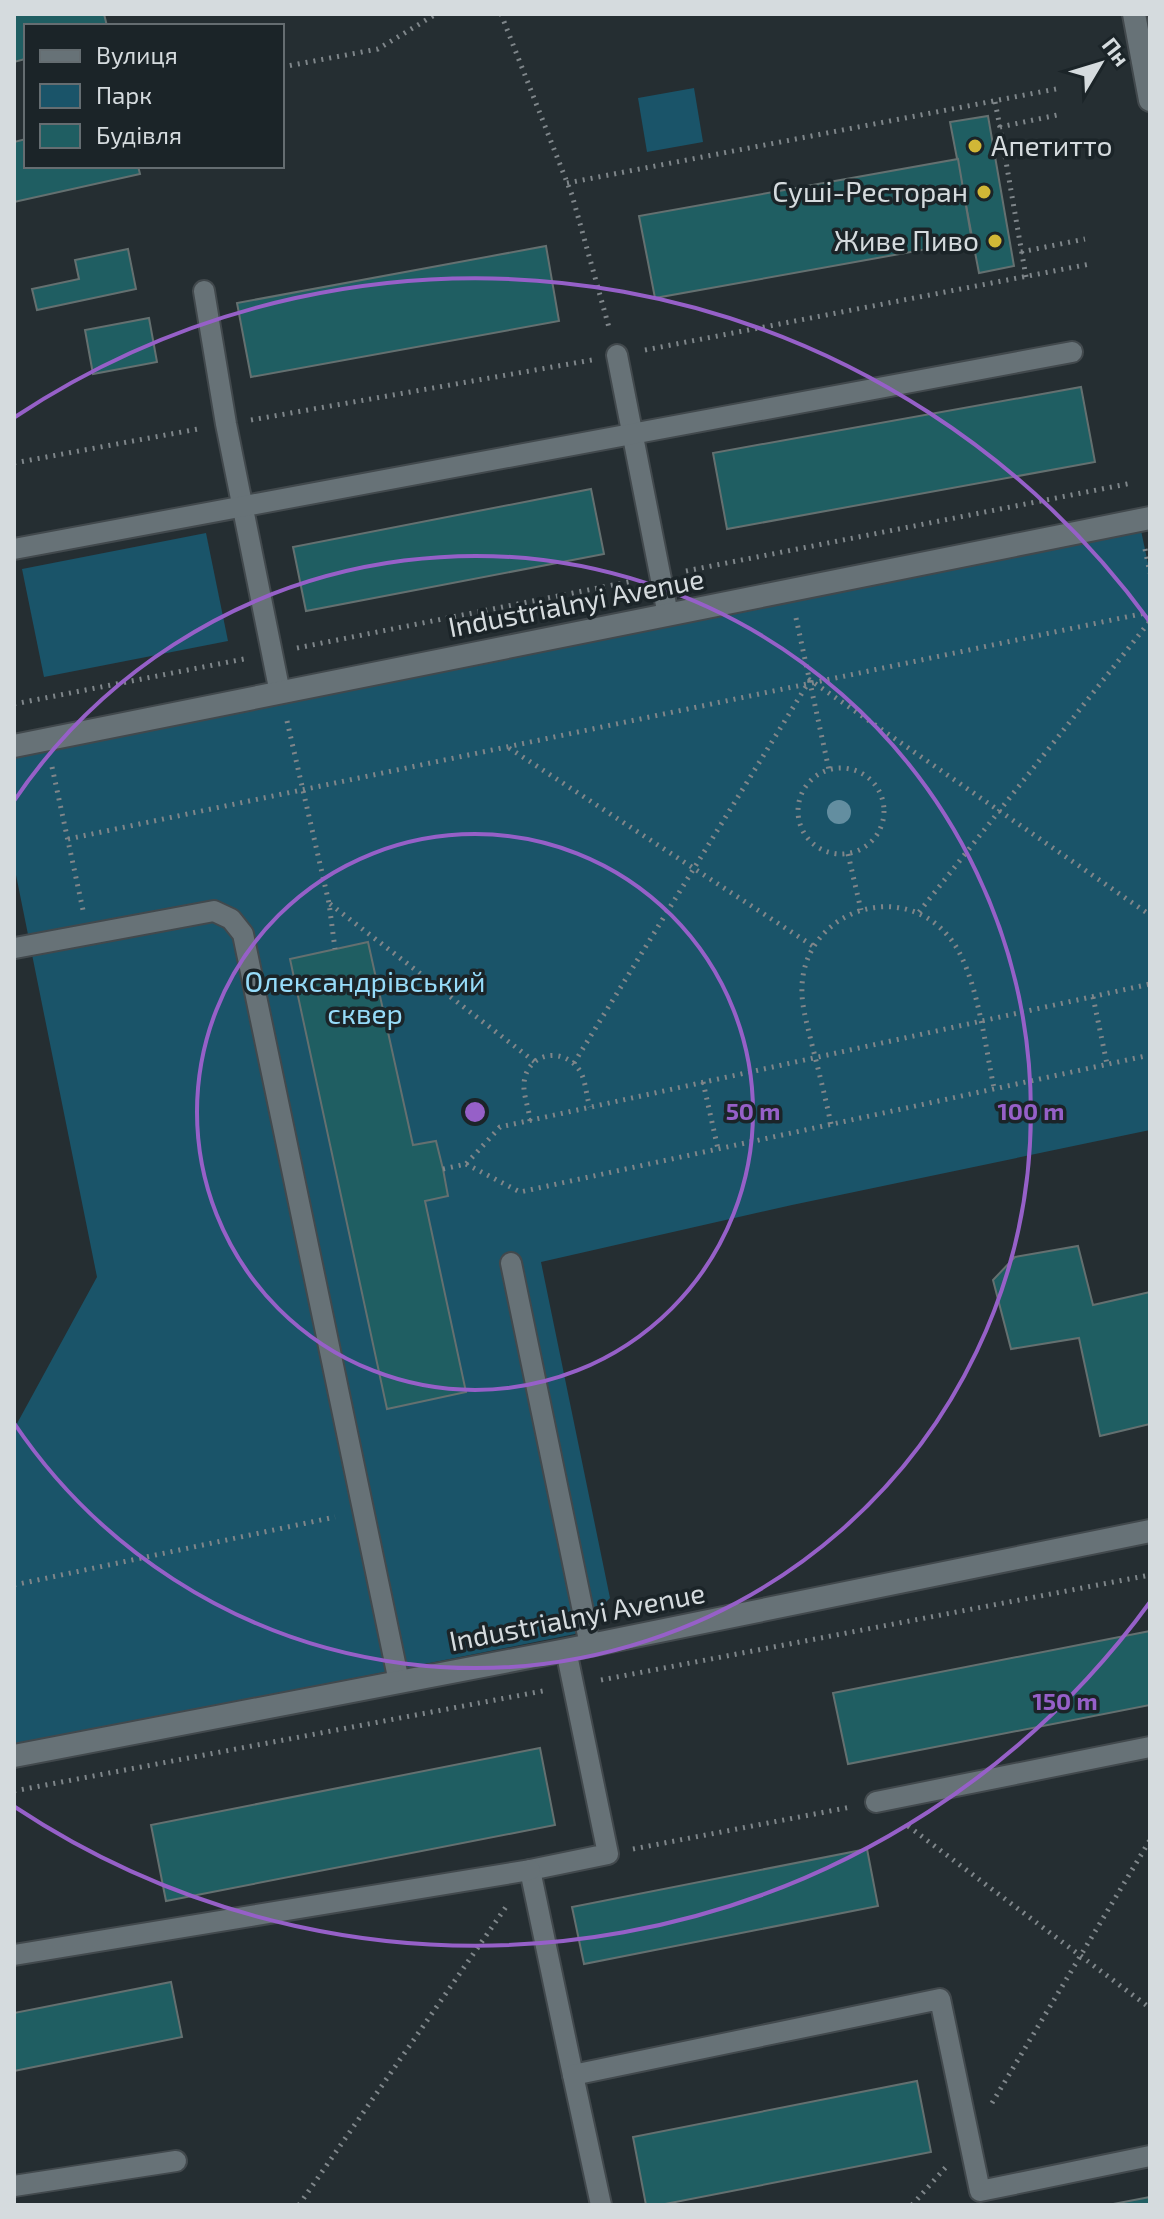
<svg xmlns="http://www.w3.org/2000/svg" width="1164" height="2219" viewBox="0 0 1164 2219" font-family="'Exo 2',sans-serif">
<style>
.green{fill:#1a5469}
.building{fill:#1f5e62;stroke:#647070;stroke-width:2}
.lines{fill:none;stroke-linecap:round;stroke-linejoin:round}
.service-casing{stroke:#42494d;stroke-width:24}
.tertiary-casing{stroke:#42494d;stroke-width:26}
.secondary-casing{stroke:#42494d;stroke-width:26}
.path{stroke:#7f868a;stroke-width:5;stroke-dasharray:2 6;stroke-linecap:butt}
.service{stroke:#677277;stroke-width:20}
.tertiary{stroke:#677277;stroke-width:22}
.secondary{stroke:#677277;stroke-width:22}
.tree{fill:#638ea0}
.ring{fill:none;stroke:#9660c8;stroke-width:4}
.poi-dot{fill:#d1b736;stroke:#1b2428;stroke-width:3}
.labels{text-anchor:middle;stroke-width:7;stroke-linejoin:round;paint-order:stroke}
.poi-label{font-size:28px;fill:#d5dbde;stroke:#1b2428;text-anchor:end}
.street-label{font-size:28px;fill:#d5dbde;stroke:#1b2428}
.park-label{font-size:28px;fill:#96dcfa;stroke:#1b2428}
.centre{fill:#9660c8;stroke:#1b2428;stroke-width:4}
.ring-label{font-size:24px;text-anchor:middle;font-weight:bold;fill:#9660c8;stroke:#1b2428;stroke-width:7;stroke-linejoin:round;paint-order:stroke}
</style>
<rect width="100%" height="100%" fill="#252e32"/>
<!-- green -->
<g class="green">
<path d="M694 88 703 142 647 152 638 98Z"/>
<path d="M1139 521 1150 573V1130L792 1205 541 1262 610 1598 575 1634 14 1746V1429L97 1277 14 865V746Z"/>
<path d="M206 533 228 641 44 677 22 569Z"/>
</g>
<!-- building -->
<g class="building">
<path d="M14 14H104L107 26H26V62L25 59 14 62Z"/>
<path d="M988 116 1014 266 979 273 950 122Z"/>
<path d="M26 139V166H138L140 174 14 202V142Z"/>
<path d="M958 159 972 241 655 298 639 216Z"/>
<path d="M546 246 559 321 251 377 237 303Z"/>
<path d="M128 249 136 289 37 310 32 289 79 279 75 260Z"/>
<path d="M149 318 157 362 93 374 85 330Z"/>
<path d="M1081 387 1095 462 727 529 713 453Z"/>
<path d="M591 489 604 554 306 611 293 547Z"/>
<path d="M368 942 413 1145 436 1141 443 1169 448 1196 425 1201 466 1392 387 1409 290 959Z"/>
<path d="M1078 1246 1093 1305 1150 1292V1424L1100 1436 1079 1338 1011 1349 993 1280 1015 1257Z"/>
<path d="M1150 1631V1705L848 1764 833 1693Z"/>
<path d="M540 1748 555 1825 166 1901 151 1825Z"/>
<path d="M867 1849 878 1906 584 1964 572 1907Z"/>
<path d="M171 1982 182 2037 14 2071V2013Z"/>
<path d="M917 2081 931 2152 660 2205H646L633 2137Z"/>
<path d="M1150 2197V2205H1108Z"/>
</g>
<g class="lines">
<!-- service casing -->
<g class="service-casing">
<g id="service">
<path d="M204 291 226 424 280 693"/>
<path d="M617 355 668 615"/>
<path d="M14 549 1072 352"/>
<path d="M15 948 214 911 231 919 243 934 399 1682"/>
<path d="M511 1263 590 1645"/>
<path d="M566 1650 608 1854 530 1870 573 2075"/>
<path d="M876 1802 1150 1747"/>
<path d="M14 1955 530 1870"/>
<path d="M14 2186 176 2161"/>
<path d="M601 2205 573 2075 940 1999 980 2191 1150 2156"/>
</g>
</g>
<!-- tertiary casing -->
<g class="tertiary-casing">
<g id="tertiary">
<path d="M14 746 1150 518"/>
<path d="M14 1756 566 1650 1150 1531"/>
</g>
</g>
<!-- secondary casing -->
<g class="secondary-casing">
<path id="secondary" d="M1134 14 1150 100"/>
</g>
<!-- path -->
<g class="path">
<path d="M501 14 572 195 610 331"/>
<path d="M282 67 378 49 436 14"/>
<path d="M995 102 1000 127"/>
<path d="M567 183 1056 89"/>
<path d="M1021 252 1085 239"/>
<path d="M1026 277 1000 127 1062 114"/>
<path d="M645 350 1090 264"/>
<path d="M251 420 592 360"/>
<path d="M14 463 198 429"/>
<path d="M1145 549 1150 573"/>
<path d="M686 571 1132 483"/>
<path d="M796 618 829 770"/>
<path d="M297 648 633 581"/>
<path d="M14 704 244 659"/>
<path d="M287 721 329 903 335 949"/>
<path d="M509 748 813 946"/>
<path d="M52 767 83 910"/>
<circle cx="841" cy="811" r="43"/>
<path d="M68 839 1150 612"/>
<path d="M848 854 861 910"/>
<path d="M330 904 535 1062"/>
<path d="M919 912 1150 621"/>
<path d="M1093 997 1107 1064"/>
<path d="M574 1063 810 680 1150 915"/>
<path d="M703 1082 718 1149"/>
<path d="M530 1121C529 1108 523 1095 524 1083 527 1052 564 1046 580 1071 586 1081 586 1096 590 1107"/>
<path d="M831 1124C825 1096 818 1068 811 1041 807 1023 801 1005 802 986 805 911 901 878 949 937 977 970 985 1046 994 1088"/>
<path d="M466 1164 520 1192 1150 1055"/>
<path d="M443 1169 466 1164 500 1127 1150 984"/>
<path d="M14 1585 335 1517"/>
<path d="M601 1680 1150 1575"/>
<path d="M14 1791 548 1690"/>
<path d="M908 1826 1150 2008"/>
<path d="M633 1849 851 1807"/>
<path d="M992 2103 1150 1840"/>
<path d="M299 2205 508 1904"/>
<path d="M912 2205 946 2167"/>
</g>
<!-- service -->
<use href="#service" class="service"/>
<!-- tertiary -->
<use href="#tertiary" class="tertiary"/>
<!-- secondary -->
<use href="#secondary" class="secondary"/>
</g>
<!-- trees -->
<circle class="tree" cx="839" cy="812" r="12"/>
<!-- distance rings -->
<g class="ring">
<circle cx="475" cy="1112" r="278"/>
<path d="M14 801A556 556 0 1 1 14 1423"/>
<path d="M1150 1602A834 834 0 0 1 15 1807M15 417A834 834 0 0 1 1150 622"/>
</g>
<!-- markers -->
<g class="poi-dot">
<circle cx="975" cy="146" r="8"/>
<circle cx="984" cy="192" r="8"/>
<circle cx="995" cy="241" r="8"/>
</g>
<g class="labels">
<!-- poi labels -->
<g class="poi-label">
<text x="991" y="156" text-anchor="start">Апетитто</text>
<text x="968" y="202">Суші-Ресторан</text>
<text x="979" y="251">Живе Пиво</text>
</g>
<!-- street labels -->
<g class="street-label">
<text transform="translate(576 603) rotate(-11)" y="10">Industrialnyi Avenue</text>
<text transform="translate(577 1617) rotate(-11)" y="10">Industrialnyi Avenue</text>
</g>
<!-- park labels -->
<g class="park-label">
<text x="365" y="992">Олександрівський<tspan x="365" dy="32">сквер</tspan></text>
</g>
</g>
<circle cx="475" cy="1112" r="12" class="centre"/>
<g class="ring-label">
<text x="753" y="1120">50 m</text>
<text x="1031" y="1120">100 m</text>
<text x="1065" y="1710">150 m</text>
</g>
<!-- border -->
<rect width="1164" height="2219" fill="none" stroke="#d5dbde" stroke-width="32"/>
<!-- legend -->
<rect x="24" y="24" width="260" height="144" fill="#1b2428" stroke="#656d71" stroke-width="2"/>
<rect x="40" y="50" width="40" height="12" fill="#677277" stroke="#656d71" stroke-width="2"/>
<text x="96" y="64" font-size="24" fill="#d5dbde">Вулиця</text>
<rect x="40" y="84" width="40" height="24" fill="#1a5469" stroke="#656d71" stroke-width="2"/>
<text x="96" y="104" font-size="24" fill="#d5dbde">Парк</text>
<rect x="40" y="124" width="40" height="24" fill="#1f5e62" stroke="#656d71" stroke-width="2"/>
<text x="96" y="144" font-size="24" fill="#d5dbde">Будівля</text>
<!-- north arrow -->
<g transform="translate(1100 64) rotate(52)" stroke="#1b2428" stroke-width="6" paint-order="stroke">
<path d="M0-6L14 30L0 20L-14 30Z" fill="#d5dbde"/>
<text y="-12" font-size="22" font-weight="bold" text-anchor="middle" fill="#d5dbde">Пн</text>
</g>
</svg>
